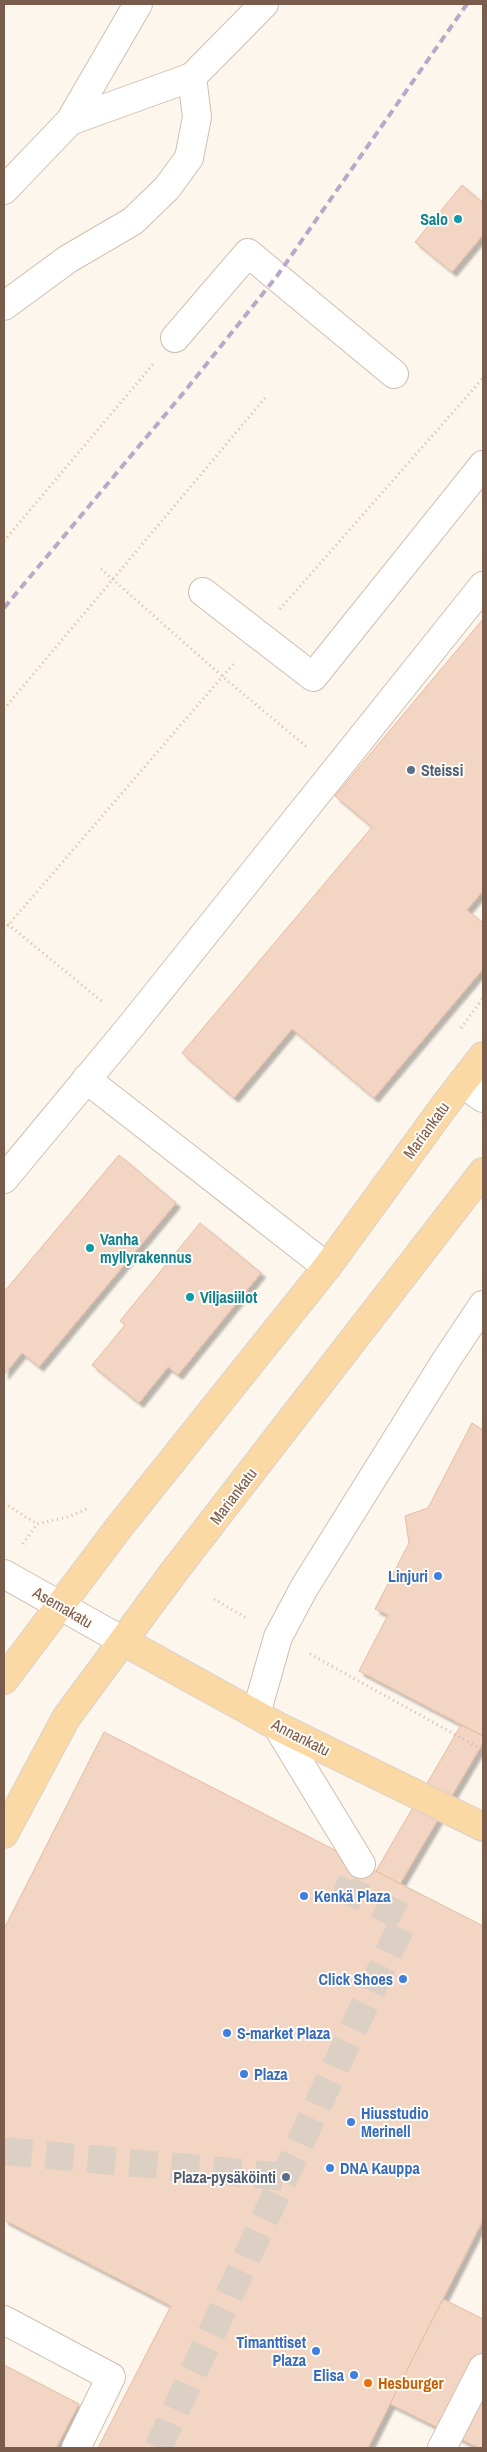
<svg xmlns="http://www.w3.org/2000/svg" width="487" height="2452" viewBox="0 0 487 2452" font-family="'Archivo Narrow',sans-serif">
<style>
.building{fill:#f3d5c3;stroke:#e6bba3;filter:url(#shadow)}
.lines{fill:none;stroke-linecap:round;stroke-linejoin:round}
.minor-tunnel{stroke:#dcd0c4;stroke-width:28;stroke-dasharray:28 14;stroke-linecap:butt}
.minor-casing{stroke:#d1beb0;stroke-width:30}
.major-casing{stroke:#dad1cd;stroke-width:30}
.path{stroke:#d9b8a5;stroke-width:3;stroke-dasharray:1 4;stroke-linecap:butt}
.minor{stroke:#fff;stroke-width:28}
.major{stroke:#fbd9a5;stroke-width:28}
.rail{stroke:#b9a8c9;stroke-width:4;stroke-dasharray:8 5;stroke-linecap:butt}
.culture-dot{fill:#0f9aa8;stroke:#fffaf3;stroke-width:2}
.service-dot{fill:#5c6f8a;stroke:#fffaf3;stroke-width:2}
.shop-dot{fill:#3f7fe0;stroke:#fffaf3;stroke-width:2}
.food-dot{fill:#e8710a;stroke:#fffaf3;stroke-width:2}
.labels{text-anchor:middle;stroke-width:4;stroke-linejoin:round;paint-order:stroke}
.culture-label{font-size:16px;font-weight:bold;fill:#0d838f;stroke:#fffaf3;text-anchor:start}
.service-label{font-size:16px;font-weight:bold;fill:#4e5e75;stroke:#fffaf3;text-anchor:start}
.street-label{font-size:16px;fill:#7a5c4d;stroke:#fffaf3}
.shop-label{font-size:16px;font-weight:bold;fill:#366cbe;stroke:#fffaf3;text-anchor:start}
.food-label{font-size:16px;font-weight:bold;fill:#c56008;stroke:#fffaf3;text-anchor:start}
</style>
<defs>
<filter id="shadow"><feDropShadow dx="4.5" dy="4.5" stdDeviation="1" flood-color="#0004"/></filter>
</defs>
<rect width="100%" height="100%" fill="#fdf6ec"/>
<!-- building -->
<g class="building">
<path d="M462 185 483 203V235L452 272 415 242Z"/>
<path d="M483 619V891L467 910 483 923V969L374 1098 292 1029 234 1098 182 1053 372 827 335 796Z"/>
<path d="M119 1155 176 1203 39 1367 22 1353 4 1375V1292Z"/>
<path d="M200 1223 261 1273 178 1375 168 1367 139 1403 92 1365 125 1325 120 1321Z"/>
<path d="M472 1423 483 1430V1736L359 1671 388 1615 375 1609 409 1543 405 1516 428 1508Z"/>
<path d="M461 1725 483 1736V1743L400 1884 376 1871Z"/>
<path d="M104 1732 483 1926V2220L368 2448H98L171 2306 4 2220V1929Z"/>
<path d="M443 2299 483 2319V2448H479L390 2404Z"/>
<path d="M4 2365 79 2404 56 2448H4Z"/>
</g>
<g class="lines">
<!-- minor-tunnel -->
<g class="minor-tunnel">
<path d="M4 2151 286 2177"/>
<path d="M158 2448 405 1918 348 1890 361 1864"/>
</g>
<!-- minor casing -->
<g class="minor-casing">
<g id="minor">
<path d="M70 121 192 77"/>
<path d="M4 190 70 121 138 4"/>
<path d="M4 306 68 259 133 221 167 188 189 158 197 117 192 77 264 4"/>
<path d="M175 338 248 253 394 374"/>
<path d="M203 592 313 677 483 465"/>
<path d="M86 1079 327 1267"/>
<path d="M462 1083 483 1098"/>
<path d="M4 1179 131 1026 483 586"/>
<path d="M4 1574 123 1641"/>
<path d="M256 1714 278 1637 304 1588 445 1362 483 1305"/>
<path d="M277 1726 361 1864"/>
<path d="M4 2320 111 2377 76 2448"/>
<path d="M442 2448 483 2368"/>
</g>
</g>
<!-- major casing -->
<g class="major-casing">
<g id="major">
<path d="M123 1641 277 1726 483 1827"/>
<path d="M4 1680 120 1526 327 1267 445 1105 483 1056"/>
<path d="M4 1834 66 1718 176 1569 483 1172"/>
</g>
</g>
<!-- path -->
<g class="path">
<path d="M4 541 154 363"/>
<path d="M101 569 223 677 308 748"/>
<path d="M280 609 483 378"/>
<path d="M4 709 265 398"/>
<path d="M4 921 104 1003"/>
<path d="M4 930 235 662"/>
<path d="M461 1028 483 998"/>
<path d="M4 1503 37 1524"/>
<path d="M23 1544 37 1524 68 1517 89 1508"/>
<path d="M214 1599 248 1619"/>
<path d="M310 1654 483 1750"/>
</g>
<!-- minor -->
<use href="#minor" class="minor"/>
<!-- major -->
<use href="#major" class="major"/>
<!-- rail -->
<path class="rail" d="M4 608 185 391 277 276 467 4"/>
</g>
<!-- markers -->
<g class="culture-dot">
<circle cx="458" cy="219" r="5"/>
<circle cx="90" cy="1248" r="5"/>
<circle cx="190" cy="1297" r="5"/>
</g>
<g class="service-dot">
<circle cx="411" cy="770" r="5"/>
<circle cx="286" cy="2177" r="5"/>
</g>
<g class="shop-dot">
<circle cx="438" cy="1576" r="5"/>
<circle cx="304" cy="1896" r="5"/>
<circle cx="403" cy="1979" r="5"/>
<circle cx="227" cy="2033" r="5"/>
<circle cx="244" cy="2074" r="5"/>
<circle cx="351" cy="2122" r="5"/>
<circle cx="330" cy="2168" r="5"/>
<circle cx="316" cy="2351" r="5"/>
<circle cx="354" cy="2375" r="5"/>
</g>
<circle class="food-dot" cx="368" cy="2383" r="5"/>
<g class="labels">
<!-- culture labels -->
<g class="culture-label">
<text x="448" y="225" text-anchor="end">Salo</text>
<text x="100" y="1245">Vanha<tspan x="100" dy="18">myllyrakennus</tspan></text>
<text x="200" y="1303">Viljasiilot</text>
</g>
<!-- service labels -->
<g class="service-label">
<text x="421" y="776">Steissi</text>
<text x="276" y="2183" text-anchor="end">Plaza-pysäköinti</text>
</g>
<!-- street labels -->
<g class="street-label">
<text transform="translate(426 1130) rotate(-54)" y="6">Mariankatu</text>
<text transform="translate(233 1496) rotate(-53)" y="6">Mariankatu</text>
<text transform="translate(63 1607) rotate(30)" y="6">Asemakatu</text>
<text transform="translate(301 1737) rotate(27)" y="6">Annankatu</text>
</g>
<!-- shop labels -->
<g class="shop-label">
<text x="428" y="1582" text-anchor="end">Linjuri</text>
<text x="314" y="1902">Kenkä Plaza</text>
<text x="393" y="1985" text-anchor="end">Click Shoes</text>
<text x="237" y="2039">S-market Plaza</text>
<text x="254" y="2080">Plaza</text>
<text x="361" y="2119">Hiusstudio<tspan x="361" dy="18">Merinell</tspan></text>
<text x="340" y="2174">DNA Kauppa</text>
<text x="306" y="2348" text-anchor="end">Timanttiset<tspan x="306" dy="18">Plaza</tspan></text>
<text x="344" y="2381" text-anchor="end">Elisa</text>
</g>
<!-- food labels -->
<g class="food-label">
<text x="378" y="2389">Hesburger</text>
</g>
</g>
<!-- border -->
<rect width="487" height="2452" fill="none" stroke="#7a5c4d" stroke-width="10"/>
</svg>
